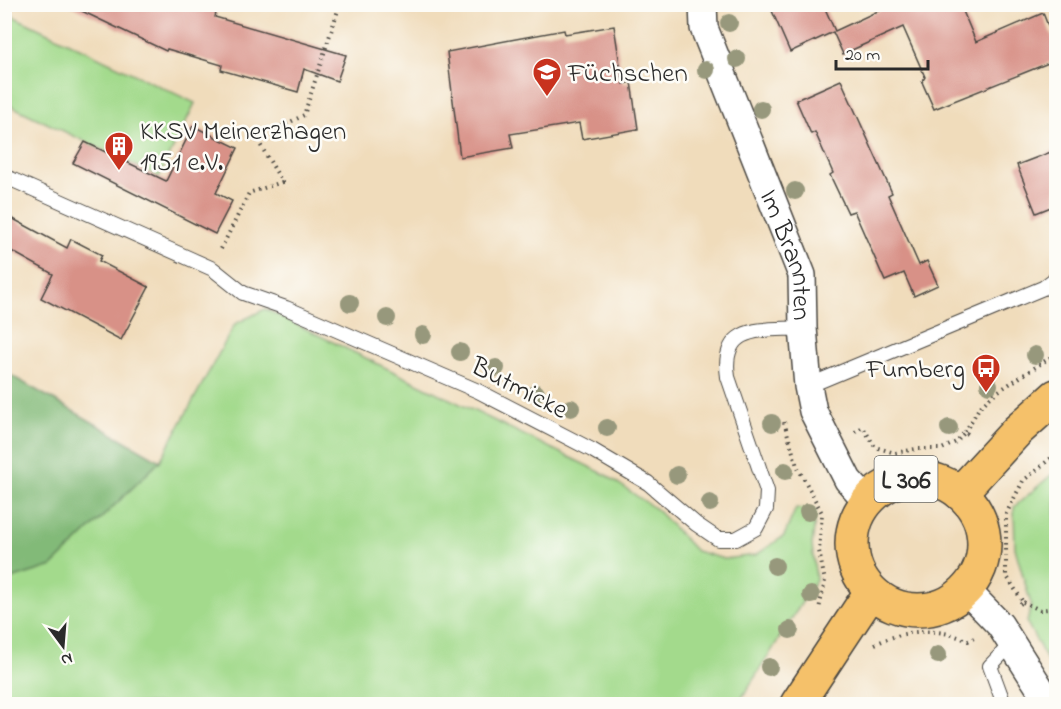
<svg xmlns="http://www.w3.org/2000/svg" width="1061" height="709" viewBox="0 0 1061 709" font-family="'Indie Flower',sans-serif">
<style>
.green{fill:#a3da8c;stroke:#67825c;stroke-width:1.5}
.forest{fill:#82ba78;stroke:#567252;stroke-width:1.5}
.building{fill:#d89187}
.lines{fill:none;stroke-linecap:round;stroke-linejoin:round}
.service-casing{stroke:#494641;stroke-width:16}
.minor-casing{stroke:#494641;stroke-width:30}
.primary-casing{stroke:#494641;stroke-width:36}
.path{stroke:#494641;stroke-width:4;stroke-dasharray:1.5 4.5;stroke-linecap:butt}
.service{stroke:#fff;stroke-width:14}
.minor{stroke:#fff;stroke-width:27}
.primary{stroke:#f5c16b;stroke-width:33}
.tree{fill:#97987c}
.labels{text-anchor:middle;stroke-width:5;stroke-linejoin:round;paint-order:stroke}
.shield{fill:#fdfcf7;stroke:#6a6a68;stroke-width:1.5}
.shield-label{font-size:26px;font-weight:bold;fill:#2b2b2b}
.poi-label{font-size:27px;fill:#2b2b2b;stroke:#fdfcf7;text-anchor:start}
.street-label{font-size:27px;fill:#2b2b2b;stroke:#fdfcf7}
</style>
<rect width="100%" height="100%" fill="#fdfcf7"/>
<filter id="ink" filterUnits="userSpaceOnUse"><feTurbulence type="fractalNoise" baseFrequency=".0167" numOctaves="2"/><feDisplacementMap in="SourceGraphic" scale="12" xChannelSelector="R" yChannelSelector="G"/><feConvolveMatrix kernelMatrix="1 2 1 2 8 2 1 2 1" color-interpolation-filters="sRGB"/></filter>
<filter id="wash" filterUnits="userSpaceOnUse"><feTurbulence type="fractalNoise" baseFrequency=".008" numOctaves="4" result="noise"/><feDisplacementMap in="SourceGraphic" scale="24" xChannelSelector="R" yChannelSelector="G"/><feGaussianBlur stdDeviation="1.35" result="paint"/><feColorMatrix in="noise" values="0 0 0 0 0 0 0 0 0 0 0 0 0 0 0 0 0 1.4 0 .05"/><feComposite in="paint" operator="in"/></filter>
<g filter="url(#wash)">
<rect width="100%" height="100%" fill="#f0dcbb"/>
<!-- green -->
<g class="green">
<path d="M4 12 195 103 159 177 5 103Z"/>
<path d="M265 309 606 475 657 510 696 551 724 559 756 555 784 536 796 508 816 511 812 545 816 580 738 704H5V581L52 566 160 461 235 324Z"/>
<path d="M1056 471V677L1027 623 1031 604 1015 548 1014 507Z"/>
</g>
<!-- forest -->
<path class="forest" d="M5 372 160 461 52 566 5 581Z"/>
<g id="blocks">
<!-- building -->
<g class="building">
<path d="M67 4H218L215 17 346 55 337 81 304 69 298 92 221 70 222 65 167 49 166 51Z"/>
<path d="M769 4H823L835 31 893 4H960L976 42 1043 13 1056 46V60L934 109 922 82 925 77 903 27 843 54 833 32 790 52Z"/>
<path d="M614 26 623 84 631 82 638 129 582 139 579 123 510 134 513 148 460 157 447 52 564 30 565 34Z"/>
<path d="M841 80 892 193 888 195 919 265 927 261 938 285 914 296 904 273 885 281 854 211 848 213 830 175 833 173 815 132 811 134 796 100Z"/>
<path d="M193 126 238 148 216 193 232 201 215 234 73 163 85 142 166 181Z"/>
<path d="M1056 150V205L1036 213 1017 165Z"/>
<path d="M4 214 67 248 71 239 102 255 99 261 149 287 121 340 41 298 53 274 4 247Z"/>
</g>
</g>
</g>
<g filter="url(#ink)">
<use href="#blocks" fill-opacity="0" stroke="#494641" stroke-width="1.5"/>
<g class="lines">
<!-- service casing -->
<g class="service-casing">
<g id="service">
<path d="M4 176 213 269 243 293 286 308 478 391 592 450 648 483 696 524 718 539H736L756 528 766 509 767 491 728 377C720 322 765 331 803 328"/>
<path d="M808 386 1043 288 1056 278"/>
<path d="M1004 704 990 666 1012 643"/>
</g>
</g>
<!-- minor casing -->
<g class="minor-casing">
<g id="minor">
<path id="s1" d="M703 4 704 28 802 275 803 328 808 386 813 411 848 480 867 501"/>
<path d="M966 590 1000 625 1050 704"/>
</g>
</g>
<!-- primary casing -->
<g class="primary-casing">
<g id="primary">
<circle cx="918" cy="544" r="66"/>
<path d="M960 493 1017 431 1056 396"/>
<path d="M797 704 871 592"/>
</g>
</g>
<!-- path -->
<g class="path">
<path d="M221 249 249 193 282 182 257 139 304 115 340 4"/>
<path d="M784 422 797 466 822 513 819 551 825 581 819 609"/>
<path d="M855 432 863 427 875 447 895 453 916 449H942L956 442 965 432 970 436"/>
<path d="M965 432 979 408 994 394 1051 357"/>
<path d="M1023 602 1040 610 1056 608"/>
<path d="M1020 604 1023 602 1006 575V514L1023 481 1056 454"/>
<path d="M875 644C906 630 937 626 968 641L974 638"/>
</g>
<!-- service -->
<use href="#service" class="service"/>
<!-- minor -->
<use href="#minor" class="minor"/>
<!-- primary -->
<use href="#primary" class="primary"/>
</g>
<!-- trees -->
<g class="tree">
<circle cx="729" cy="23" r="9"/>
<circle cx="737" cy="59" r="9"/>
<circle cx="706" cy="70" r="9"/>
<circle cx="761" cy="109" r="9"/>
<circle cx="795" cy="191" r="9"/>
<circle cx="350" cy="303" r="9"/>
<circle cx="387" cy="318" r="9"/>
<circle cx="423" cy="335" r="9"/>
<circle cx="460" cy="352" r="9"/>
<circle cx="1035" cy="355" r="9"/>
<circle cx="496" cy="368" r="9"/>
<circle cx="989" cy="385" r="9"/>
<circle cx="536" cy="393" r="9"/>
<circle cx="571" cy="408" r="9"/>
<circle cx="772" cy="423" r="9"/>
<circle cx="607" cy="428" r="9"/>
<circle cx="949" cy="428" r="9"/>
<circle cx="785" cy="471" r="9"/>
<circle cx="677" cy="475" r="9"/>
<circle cx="710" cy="503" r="9"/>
<circle cx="808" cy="512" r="9"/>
<circle cx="775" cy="566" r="9"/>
<circle cx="811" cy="595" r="9"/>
<circle cx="790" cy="630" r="9"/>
<circle cx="938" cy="655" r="9"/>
<circle cx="769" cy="667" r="9"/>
</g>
</g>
<!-- icons -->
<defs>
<g id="school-pin" transform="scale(1.5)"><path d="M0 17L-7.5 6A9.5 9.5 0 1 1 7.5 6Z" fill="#c8321e" stroke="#fdfcf7"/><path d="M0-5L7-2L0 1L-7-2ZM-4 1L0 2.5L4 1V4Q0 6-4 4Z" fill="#fff"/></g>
<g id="building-pin" transform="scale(1.5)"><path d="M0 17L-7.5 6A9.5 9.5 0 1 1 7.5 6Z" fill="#c8321e" stroke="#fdfcf7"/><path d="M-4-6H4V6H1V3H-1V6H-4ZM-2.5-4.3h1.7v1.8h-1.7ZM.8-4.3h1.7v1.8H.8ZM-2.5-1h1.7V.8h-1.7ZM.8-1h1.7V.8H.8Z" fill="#fff"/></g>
<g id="bus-pin" transform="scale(1.5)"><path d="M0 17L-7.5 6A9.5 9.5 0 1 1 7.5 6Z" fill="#c8321e" stroke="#fdfcf7"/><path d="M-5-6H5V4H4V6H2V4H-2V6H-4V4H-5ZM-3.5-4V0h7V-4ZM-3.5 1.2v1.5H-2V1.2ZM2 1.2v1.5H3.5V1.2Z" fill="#fff"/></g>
</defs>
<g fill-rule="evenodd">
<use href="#school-pin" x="547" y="72"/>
<use href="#building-pin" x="119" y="146"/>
<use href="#bus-pin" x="986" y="368"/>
</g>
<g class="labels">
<!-- shield labels -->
<rect class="shield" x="874.5" y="456" width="63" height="46" rx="4.5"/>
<g class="shield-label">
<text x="906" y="488">L 306</text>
</g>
<!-- poi labels -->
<g class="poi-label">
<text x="568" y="81">Füchschen</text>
<text x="140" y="139">KKSV Meinerzhagen<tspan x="140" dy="31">1951 e.V.</tspan></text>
<text x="965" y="377" text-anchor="end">Fumberg</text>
</g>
<!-- street labels -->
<g class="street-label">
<text dy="9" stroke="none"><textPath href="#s1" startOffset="267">Im Brannten</textPath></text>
<text transform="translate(520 387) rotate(27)" y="9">Butmicke</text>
</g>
</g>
<!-- margin -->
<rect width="1061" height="709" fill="none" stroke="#fdfcf7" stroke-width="24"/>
<!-- north arrow -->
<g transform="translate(63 646) rotate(164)" stroke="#fdfcf7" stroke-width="4.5" paint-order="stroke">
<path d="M0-4.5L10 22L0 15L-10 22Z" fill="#2b2b2b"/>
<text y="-9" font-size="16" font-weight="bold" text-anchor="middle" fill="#2b2b2b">N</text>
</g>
<!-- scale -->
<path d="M836 60v9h92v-9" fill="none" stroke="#2b2b2b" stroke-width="3"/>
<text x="845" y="60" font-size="18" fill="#2b2b2b" stroke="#fdfcf7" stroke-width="4.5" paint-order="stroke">20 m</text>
</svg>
